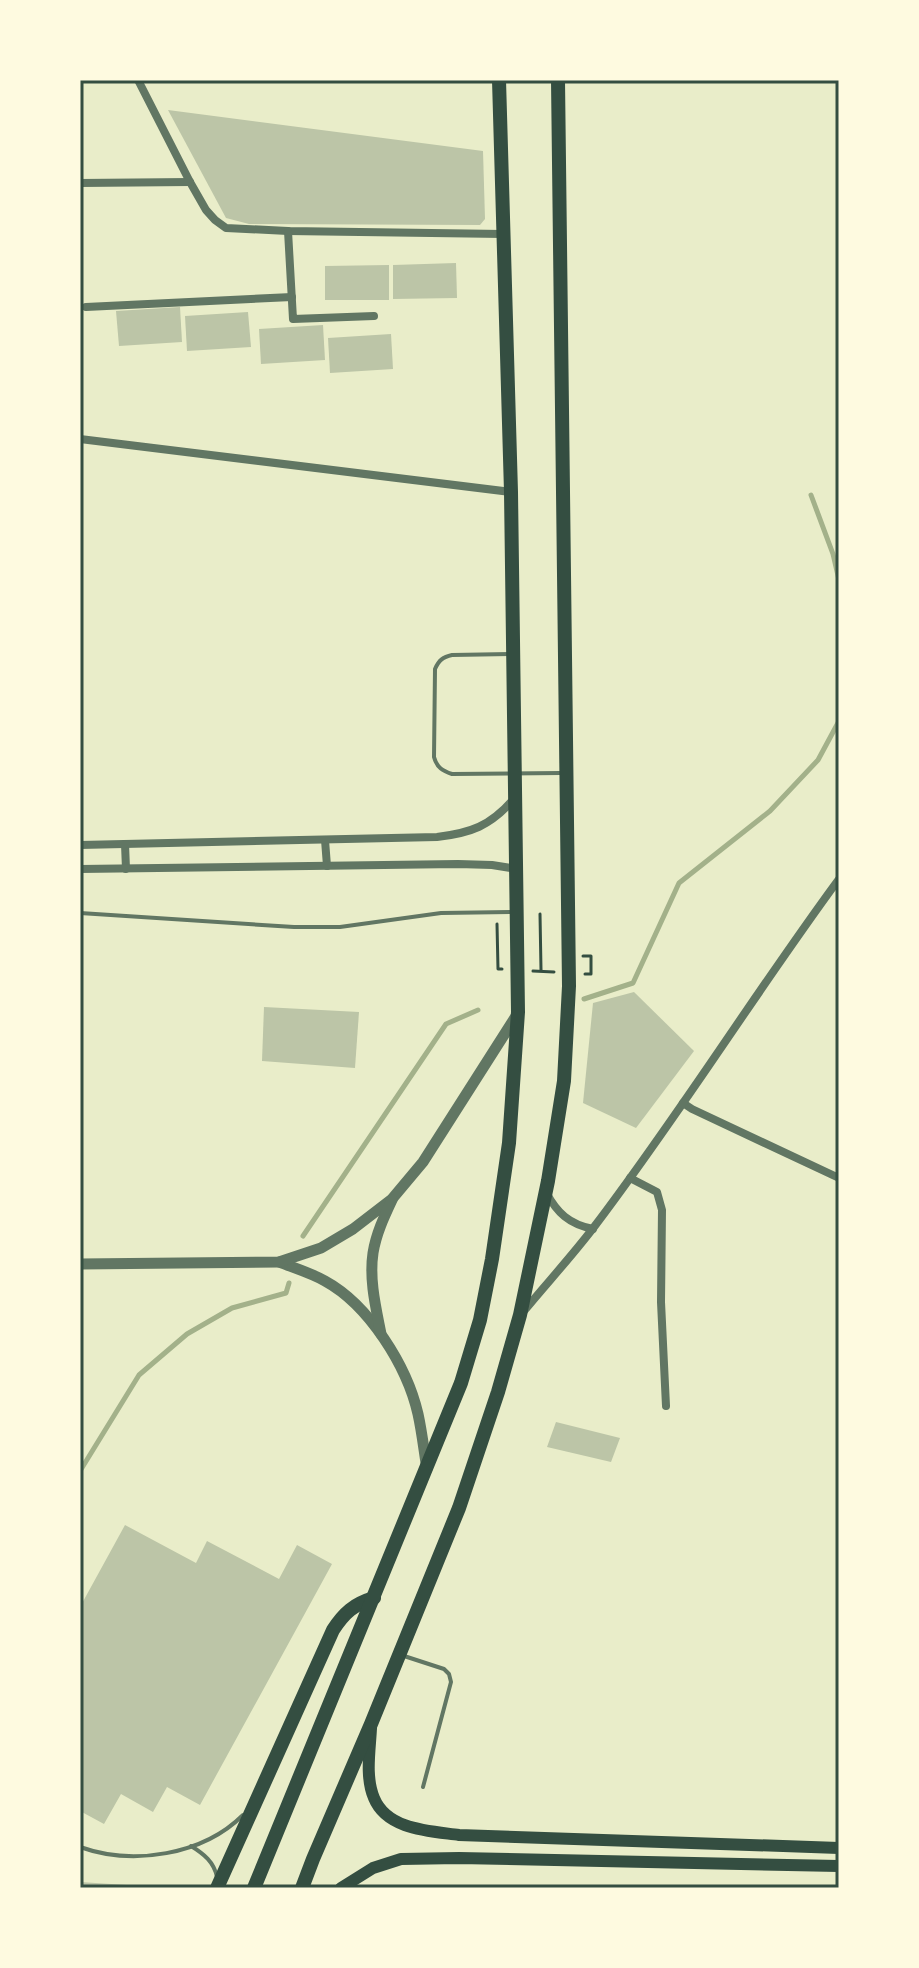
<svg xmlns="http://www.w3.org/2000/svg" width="919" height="1968" viewBox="0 0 919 1968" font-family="Poppins,sans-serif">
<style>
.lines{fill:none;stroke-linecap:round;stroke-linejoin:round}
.stream{stroke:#a3b18a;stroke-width:5}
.building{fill:#bcc5a7}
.path{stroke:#344e41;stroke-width:3}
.service{stroke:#617663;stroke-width:4}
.minor{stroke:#617663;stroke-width:8}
.tertiary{stroke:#617663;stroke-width:11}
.secondary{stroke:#344e41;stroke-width:12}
.trunk{stroke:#344e41;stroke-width:14}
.neatline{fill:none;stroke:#344e41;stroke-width:3}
</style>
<rect width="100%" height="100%" fill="#e9edc9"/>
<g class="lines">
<!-- stream -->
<g class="stream">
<path d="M811 495 833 554 839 580"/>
<path d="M584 999 633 983 679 883 770 811 818 760 839 721"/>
<path d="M303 1236 446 1024 478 1010"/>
<path d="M80 1471 139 1375 187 1334 232 1308 286 1293 289 1283"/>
</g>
</g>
<!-- building -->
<g class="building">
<path d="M168 110 483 151 485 219 480 225 249 224 226 218Z"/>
<path d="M456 263 457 298 393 299V265Z"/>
<path d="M389 265V300H325V266Z"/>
<path d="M180 307 182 342 119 346 116 311Z"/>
<path d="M248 312 251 347 187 351 185 316Z"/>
<path d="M323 325 325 360 261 364 259 329Z"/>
<path d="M391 334 393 369 330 373 328 338Z"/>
<path d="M634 992 694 1051 636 1128 583 1103 593 1003Z"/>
<path d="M264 1007 359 1012 355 1068 262 1061Z"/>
<path d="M556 1422 620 1438 611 1462 547 1447Z"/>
<path d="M125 1525 196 1563 207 1541 279 1579 297 1545 332 1564 200 1805 167 1787 153 1812 121 1794 104 1824 80 1811V1607Z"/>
<path d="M80 1882 142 1886V1888H80Z"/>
</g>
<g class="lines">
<!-- path -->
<g class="path">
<path d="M540 914 541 970"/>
<path d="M497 924 498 969H502"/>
<path d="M583 956H591V974H585"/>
<path d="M533 971 554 972"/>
</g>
<!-- service -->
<g class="service">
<path d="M512 654 452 655C443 657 439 660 435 669L434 757C437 768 443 771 452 774L561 773"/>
<path d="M80 913 294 927H340L441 913 514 912"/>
<path d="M401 1655 444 1669 449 1674 451 1682 423 1787"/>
<path d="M191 1846C204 1854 214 1862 217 1877"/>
<path d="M80 1847C133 1866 203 1855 243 1815"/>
</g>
<!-- minor -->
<g class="minor">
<path d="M138 80 190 182 206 210 215 220 226 228 288 231 503 234"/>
<path d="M80 183 190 182"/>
<path d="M288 231 293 319 374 316"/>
<path d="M86 307 292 297"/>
<path d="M80 439 511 492"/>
<path d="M325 840 327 866"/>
<path d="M125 844 126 869"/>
<path d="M80 845 437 837C471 833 490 826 513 800"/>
<path d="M80 869 458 864 492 865 517 869"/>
<path d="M683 1103 692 1109 839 1178"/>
<path d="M630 1178 657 1192 662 1210 661 1302 666 1406"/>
<path d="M546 1192C557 1213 569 1224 593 1229"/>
<path d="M524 1311C547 1283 572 1256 594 1227 680 1114 755 993 839 879"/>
</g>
<!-- tertiary -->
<g class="tertiary">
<path d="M279 1262C294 1268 311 1273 325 1281 369 1305 407 1366 418 1414 422 1432 424 1451 427 1469"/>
<path d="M80 1264 279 1262 321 1248 353 1229 392 1199 423 1162 518 1013"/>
<path d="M381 1334C376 1308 369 1280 373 1253 376 1234 384 1217 392 1200"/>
</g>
<!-- secondary -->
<g class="secondary">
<path d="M371 1728C370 1750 365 1777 374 1798 387 1830 430 1831 459 1835L839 1848"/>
<path d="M341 1888 373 1868 401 1859 459 1858 839 1866"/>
</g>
<!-- trunk -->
<g class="trunk">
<path d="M217 1888 333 1630C344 1613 354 1604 374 1598"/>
<path d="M254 1888 461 1383 480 1320 492 1259 509 1143 518 1012 511 492 499 80"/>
<path d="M302 1888 313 1859 371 1724 459 1508 498 1392 520 1315 548 1181 564 1081 569 986 558 80"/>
</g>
</g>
<!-- border -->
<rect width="919" height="1968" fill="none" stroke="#fefae0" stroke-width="164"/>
<rect x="82" y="82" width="755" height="1804" class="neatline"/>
</svg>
